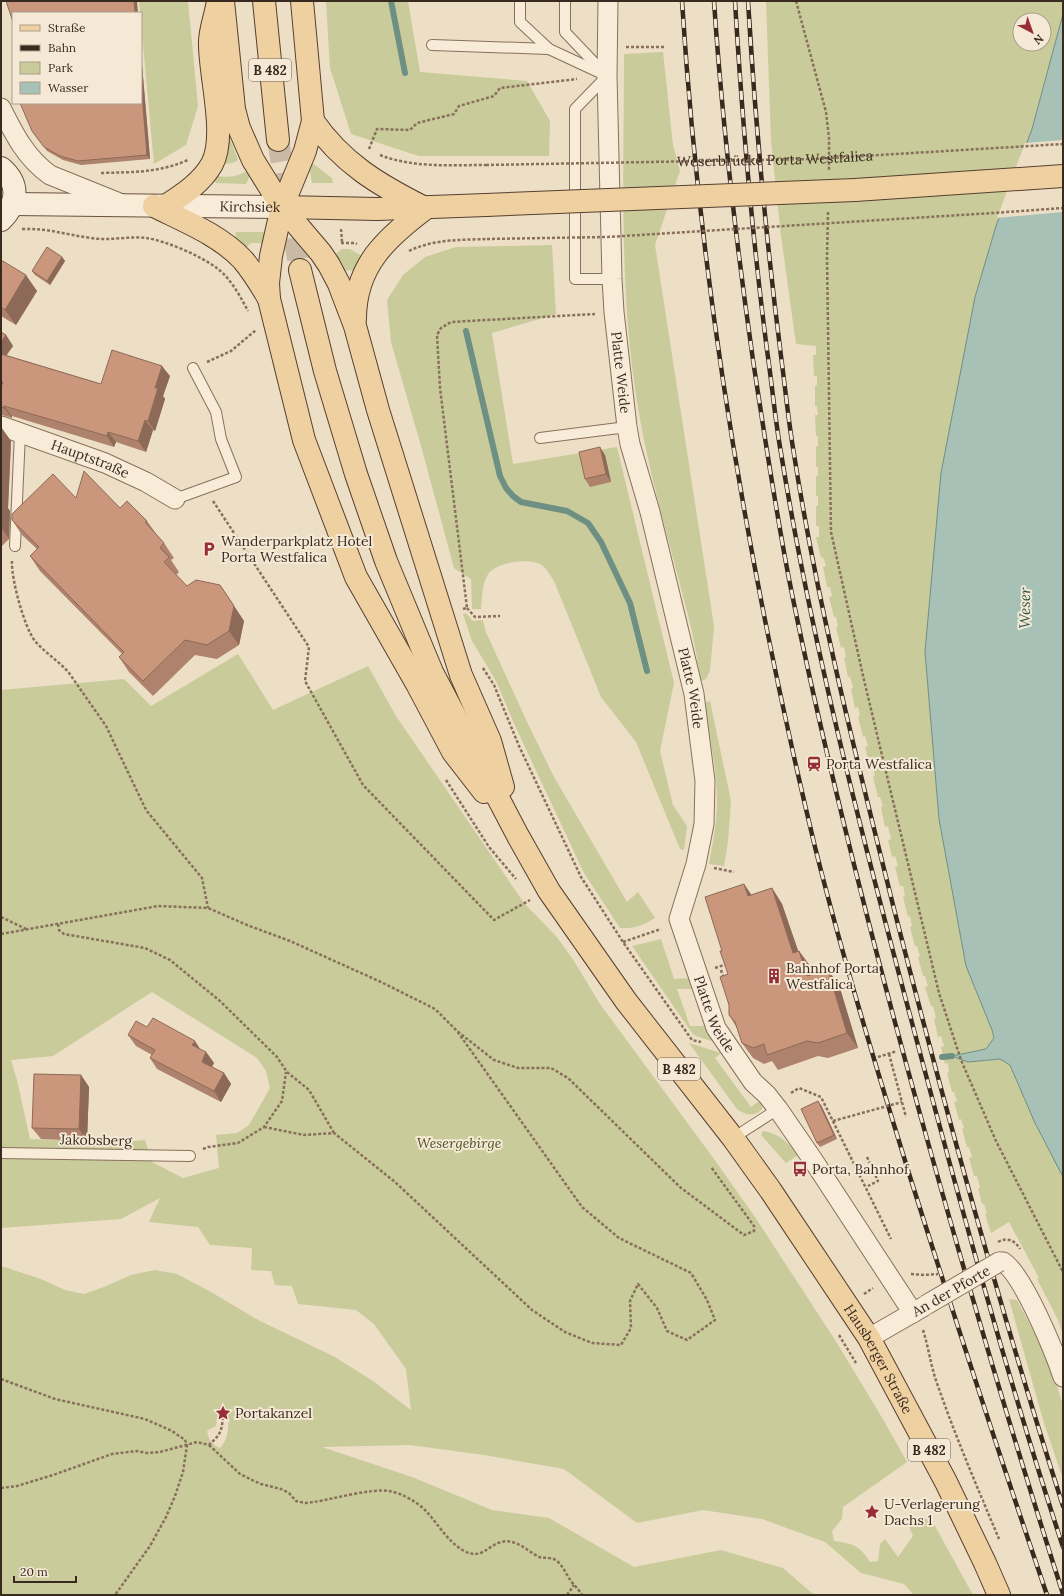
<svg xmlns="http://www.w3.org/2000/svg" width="1064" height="1596" viewBox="0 0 1064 1596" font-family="Lora,serif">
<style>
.green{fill:#c9cb9a;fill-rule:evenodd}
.water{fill:#a7c1b7;stroke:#6e8f84}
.pier{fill:#eddec6}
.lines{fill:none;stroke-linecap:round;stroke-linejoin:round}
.stream{stroke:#6e8f84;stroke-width:6}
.primary-tunnel{stroke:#c9baa5;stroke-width:22;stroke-dasharray:22 11;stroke-linecap:butt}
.lane-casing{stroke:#88705c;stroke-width:12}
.street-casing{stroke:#88705c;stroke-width:21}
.secondary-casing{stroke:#6a513f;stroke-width:24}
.primary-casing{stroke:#563f30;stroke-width:24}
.path{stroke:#88705c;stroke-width:2.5;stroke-dasharray:3 2;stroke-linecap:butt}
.lane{stroke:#f8ecd9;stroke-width:10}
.street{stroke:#f8ecd9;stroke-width:19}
.secondary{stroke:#f8ecd9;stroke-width:22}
.primary{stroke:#efd0a0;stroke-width:22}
.rail-casing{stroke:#392a20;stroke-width:4.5}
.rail{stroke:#f5e9d6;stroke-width:3;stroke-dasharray:9;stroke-linecap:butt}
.street-bridge-casing{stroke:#88705c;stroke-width:21;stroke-linecap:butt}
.primary-bridge-casing{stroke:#563f30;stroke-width:24;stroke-linecap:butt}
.path-bridge{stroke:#88705c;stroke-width:2.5;stroke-dasharray:3 2;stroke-linecap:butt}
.street-bridge{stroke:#f8ecd9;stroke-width:19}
.primary-bridge{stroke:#efd0a0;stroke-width:22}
.wall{fill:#ae826c}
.shaded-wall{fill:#8d6a58}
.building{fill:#ca977d;stroke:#8d6a58}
.labels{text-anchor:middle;stroke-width:4;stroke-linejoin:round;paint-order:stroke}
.shield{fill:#f5e9d6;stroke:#716357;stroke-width:1}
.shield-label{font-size:13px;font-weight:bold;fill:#392a20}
.street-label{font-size:14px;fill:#392a20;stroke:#f5e9d6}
.poi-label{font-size:14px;fill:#392a20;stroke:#f5e9d6;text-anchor:start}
.park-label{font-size:14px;font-style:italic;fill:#4c5427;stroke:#f5e9d6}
.water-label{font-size:15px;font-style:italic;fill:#2f5852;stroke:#f5e9d6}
</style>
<rect width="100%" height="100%" fill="#eddec6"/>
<!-- green -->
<g class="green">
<path d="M139 1H188L198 106 186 145 154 164Z"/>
<path d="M326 1H408L420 72 527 81 550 121 549 156H419L351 134 330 68Z"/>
<path d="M766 1H1063V14L1032 129 996 226 975 298 925 652 939 820 966 966 992 1030 994 1038 986 1049 953 1056 968 1062 1000 1059 1010 1065 1034 1121 1063 1177V1335L1058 1320 1037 1279 1039 1278 1009 1222 991 1233 985 1214 987 1213 984 1204H982L978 1188H980L977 1176H974L969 1158 972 1157 969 1147H967L962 1129 964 1128 961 1119 959 1120 954 1102 957 1101 954 1092H952L947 1073 949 1072 948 1063 945 1064 941 1047 944 1046 941 1036 938 1037 934 1019 936 1018 933 1006H931L925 987 928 986 925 976H923L918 957 920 956 917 946H915L910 927 912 926 910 916 908 917 903 897 905 896 903 886H900L895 867 898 866 895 856 892 857 888 840 891 839 888 826 885 827 881 807 883 806 880 797H878L873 777 875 776 873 767H870L865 747 868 746 865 736 863 737 858 717 860 716 858 707 855 708 851 689 853 688 850 677H848L844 658 846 657 844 647 841 648 836 627H838L836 617H834L829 597 832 596 830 587H827L823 567 826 566 823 557 821 558 816 537H819V526H816V506H818V496H816V476H818V467H816V446H818V436H816L815 415H818L817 406H815V386L817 385V376H814L813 355H816V346L796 344 781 236 771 141ZM1020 20H1044V44H1020Z"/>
<path d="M663 52 673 145 680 171 655 245 714 626 710 671 706 679 701 681C697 659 694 637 688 615 669 540 646 466 635 388 619 278 624 165 624 54Z"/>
<path d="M229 136 238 160C234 163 228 165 222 162Z"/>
<path d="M311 162 332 178 333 183H312L309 165Z"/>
<path d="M247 171 250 175 246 184 216 183 213 180 216 175C225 179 239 176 247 171Z"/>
<path d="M236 232H265L267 247 260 243H251L244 249 235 241Z"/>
<path d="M552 245 556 314 492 333 513 464 617 447 674 683 660 751 673 805 687 826 684 850 680 849 636 742 601 697 554 581C550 575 547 568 540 564 528 558 494 562 487 576 482 585 482 599 481 609H472L471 579 454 568 421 446 391 342 387 300 403 275 425 257 456 247Z"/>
<path d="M342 249H350L362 256 355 270 343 271 334 255Z"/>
<path d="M466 613 473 621 483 620 485 630 528 724 554 777 627 902 638 892 655 918C645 925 633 929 620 928L584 873 516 728 496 681 472 641 463 614Z"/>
<path d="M238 654 273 710 368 666 396 716 524 903 556 936 574 961 600 1004 714 1159 755 1217 837 1343 884 1421 907 1462 843 1507 842 1519 832 1531 834 1541C854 1544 859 1545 870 1562L878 1561 880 1544 885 1539 898 1557 913 1536 908 1524 930 1517 973 1595H914L904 1584 861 1573 825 1542 762 1519 703 1510 637 1523 564 1469 484 1455 410 1445 322 1447 412 1477 492 1510 549 1518 634 1567 721 1550 783 1568 814 1595H1V1266L41 1279 65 1290 84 1294 104 1287 131 1275 155 1270 177 1274 211 1292 260 1321 335 1357 373 1381 411 1410 406 1369 374 1324 356 1310 298 1304 292 1286 275 1285 271 1271 251 1270 252 1248 210 1245 198 1227 149 1222 160 1198 121 1219 1 1228V690L124 679 151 706ZM152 992 257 1058 266 1071 270 1088 249 1125 237 1133 216 1135 219 1168 183 1178 152 1162 145 1140 123 1142 30 1139 17 1080 11 1060 53 1056ZM219 1412H228C228 1426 230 1437 220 1448 211 1444 209 1440 207 1431L216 1426Z"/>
<path d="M710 701 731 801 728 842 724 866 709 864C713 843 717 822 717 800 717 768 709 735 704 703Z"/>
<path d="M661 939 674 979 692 978 695 989H677L690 1026H708L721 1044 696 1036 692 1033 632 946Z"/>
<path d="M689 1043 721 1053 715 1058 751 1107 762 1099 763 1102 762 1109C755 1117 744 1115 737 1109Z"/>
<path d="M763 1131C778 1133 789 1143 798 1155L786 1163 761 1135Z"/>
<path d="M1009 1299 1017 1300 1049 1361 1063 1405V1479L1043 1420Z"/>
</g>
<!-- water -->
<path class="water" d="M1063 14V1177L1034 1121 1010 1065 1000 1059 968 1062 952 1056 986 1049 994 1038 992 1030 966 966 939 819 925 652 941 473 975 297 996 226 1032 129Z"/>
<!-- pier -->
<path class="pier" d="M1063 140V212L997 218 1025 143Z"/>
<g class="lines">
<!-- stream -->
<g class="stream">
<path d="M391 1 405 73"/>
<path d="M466 331 500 476 506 488 513 496 521 502 567 511 588 523 601 542 630 603 647 671"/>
<path d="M942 1057 952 1056"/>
</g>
<!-- primary-tunnel -->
<path class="primary-tunnel" d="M278 140 300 270"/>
<!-- lane casing -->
<g class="lane-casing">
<g id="lane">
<path d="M520 1V22L549 49 607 76 575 109V279H612"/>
<path d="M565 1V32L603 72"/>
<path d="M432 45 549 49"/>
<path d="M540 438 627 427"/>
<path d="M175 499 236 477 221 439 216 412 193 368"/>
<path d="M15 546 20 433"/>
<path d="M733 1138 778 1109"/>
<path d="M1 1153 190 1156"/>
</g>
</g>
<!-- street casing -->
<g class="street-casing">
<g id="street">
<path id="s1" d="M608 1 607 76 612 279 614 312 627 427 630 444 650 512 694 694 705 781 704 824 696 864 679 919 716 1028 753 1082 767 1095 778 1109 813 1160 913 1313"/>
<path d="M1 108C14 134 26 158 50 175L122 204"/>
<path id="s2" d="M1 426 105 463 146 482 175 499"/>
<path d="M999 1262H1003C1023 1274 1055 1353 1063 1377"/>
<path d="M869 1338 923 1307"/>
</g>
</g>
<!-- secondary casing -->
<g class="secondary-casing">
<g id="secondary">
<path d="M1 168C20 184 18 203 1 220"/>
<path id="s3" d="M13 204 282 207"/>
</g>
</g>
<!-- primary casing -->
<g class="primary-casing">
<g id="primary">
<path d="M223 1 234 109 239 128 253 160 282 207 321 253 329 265 339 284 355 326 378 410 461 675 490 741 503 787"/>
<path d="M264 1 278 140"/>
<path d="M302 1 313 121 305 151 282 207 271 256 268 283 269 299 304 440 356 577 417 684 453 752 484 792"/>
<path d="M313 121C342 163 379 185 423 207"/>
<path d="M855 190 1063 176"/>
<path d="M167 205C184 194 202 182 212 164 227 136 210 77 210 45 209 33 215 18 217 6"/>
<path d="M154 206C184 221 220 235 243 260 253 272 261 285 269 299"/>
<path d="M282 207 377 209 486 205"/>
<path id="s4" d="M300 270 325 371 356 474 386 561 432 672 518 836 549 891 626 1001 733 1138 771 1191 869 1338 946 1482 985 1563 999 1595"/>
<path d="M355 319C355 266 386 238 426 208"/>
</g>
</g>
<!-- path -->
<g class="path">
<path d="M796 1 826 112 829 138V171"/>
<path d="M626 47H665"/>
<path d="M369 149 377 129 410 130 417 123 454 114 459 106 494 96 500 88 577 79"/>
<path d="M380 155C413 168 450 165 486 165"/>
<path d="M101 173C133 172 158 173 188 160"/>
<path d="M828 212 827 258 831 532 864 680 939 993 961 1060 996 1141 1063 1272"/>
<path d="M22 229C48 228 67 235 91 238 109 241 128 236 146 238 167 241 201 256 218 269 231 279 240 296 248 311"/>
<path d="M341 229 342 242"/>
<path d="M341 243H355L357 244"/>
<path d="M409 251C433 239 461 240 487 239"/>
<path d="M207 362 231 351 256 330"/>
<path d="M213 501 309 647 305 681 363 785 494 920 530 900"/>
<path d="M12 561C11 578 24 627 35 641 45 653 59 661 69 673L106 726 146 810 202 878 208 908"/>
<path d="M467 608 475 617 500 616"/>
<path d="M463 609 467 608 440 388 437 335 441 328 451 322 595 314"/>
<path d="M483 668 494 685 519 746 581 877 623 942 692 1040 701 1042"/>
<path d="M446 780 489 847 516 879"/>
<path d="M714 868 734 872"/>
<path d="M1 917 26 929"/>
<path d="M58 924 59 930 64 934 145 948 170 960 220 1001 277 1057 287 1072 309 1090 334 1133"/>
<path d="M1 934 158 906 208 908 247 925 290 941 381 982 435 1009 457 1031 494 1060 518 1068H551L568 1078 681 1188 744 1235 754 1231V1226L711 1167"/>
<path d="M623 942 661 929"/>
<path d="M715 968 727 964"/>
<path d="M721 970 724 979"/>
<path d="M889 1054 906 1117"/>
<path d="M878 1057 897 1051"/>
<path d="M791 1093 799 1088 821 1097 891 1239"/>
<path d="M264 1127 304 1135 334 1133 395 1182 532 1310 565 1332 592 1343 621 1345 631 1328 630 1301 638 1284 657 1308 667 1331 687 1340 715 1320 707 1300 691 1273 619 1238 582 1207 457 1031"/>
<path d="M203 1149 208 1147 238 1143 264 1127 282 1101 286 1072"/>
<path d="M867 1157 878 1181 868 1186"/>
<path d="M998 1242C1007 1237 1015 1240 1020 1249"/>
<path d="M864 1294 873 1288"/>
<path d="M923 1330C929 1349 931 1368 938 1386 956 1438 978 1489 999 1539"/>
<path d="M839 1335 856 1363"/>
<path d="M1 1379 55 1399 145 1419 172 1431 185 1440 187 1445 183 1472 175 1496 166 1517 150 1546 115 1595"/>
<path d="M209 1445 240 1474 250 1479 261 1484 281 1489 289 1493 296 1501 305 1503 314 1502C333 1499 372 1488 389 1491 402 1493 417 1502 426 1511 438 1524 448 1542 464 1551 482 1560 487 1546 501 1542 516 1538 527 1551 539 1557 545 1559 551 1556 557 1561 563 1566 566 1574 571 1581 574 1586 579 1589 582 1595"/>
<path d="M1 1488 17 1486 53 1475 112 1454 137 1451 147 1453 160 1452 197 1442 209 1445C222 1433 222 1430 223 1413"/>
<path d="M567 1595 574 1585"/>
</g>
<!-- lane -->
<use href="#lane" class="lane"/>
<!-- street -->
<use href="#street" class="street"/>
<!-- secondary -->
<use href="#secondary" class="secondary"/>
<!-- primary -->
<use href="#primary" class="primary"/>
<!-- rail casing -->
<g class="rail-casing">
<g id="rail">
<path d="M682 1C700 286 748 569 815 847 843 959 877 1070 911 1180 955 1319 1000 1457 1047 1595"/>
<path d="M714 1C722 121 736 241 753 360 764 433 775 506 789 579 825 759 871 937 920 1114 965 1275 1012 1435 1063 1594"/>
<path d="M735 1C742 118 752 234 767 350 772 384 775 419 781 453 812 644 861 832 911 1019 958 1196 1006 1373 1063 1547"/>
<path d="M748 1C755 120 766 238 781 356 785 386 788 417 793 448 817 603 856 757 894 909 945 1109 1000 1309 1063 1506"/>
</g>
</g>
<!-- rail -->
<use href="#rail" class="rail"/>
<!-- street-bridge casing -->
<g class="street-bridge-casing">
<path id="street-bridge" d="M926 1305 999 1262"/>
</g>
<!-- primary-bridge casing -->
<g class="primary-bridge-casing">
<path id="primary-bridge" d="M486 205 855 190"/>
</g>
<!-- path-bridge -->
<g class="path-bridge">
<path id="s5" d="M486 165 812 159 1063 144"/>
<path d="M487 239 607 237 993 213 1063 208"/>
<path d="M833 1121 902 1102"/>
<path d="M911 1274 924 1275 938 1274"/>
</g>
<!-- street-bridge -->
<use href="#street-bridge" class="street-bridge"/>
<!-- primary-bridge -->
<use href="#primary-bridge" class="primary-bridge"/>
</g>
<!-- wall -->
<g class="wall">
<path d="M141 53 150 159 81 165 63 160 47 151 32 131 141 103Z"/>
<path d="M62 257 65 261 50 285 35 275 32 271Z"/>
<path d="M1 260 37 291 16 325 1 316Z"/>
<path d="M1 332 6 335 13 346 6 355 101 384 170 376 163 396 165 399 155 431 153 430 146 452 116 442 114 447 12 416V418L2 415 1 413Z"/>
<path d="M1 427 11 441 8 508 10 511 9 539 1 547Z"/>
<path d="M605 455 611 482 590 487 585 479Z"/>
<path d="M76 498 120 508 147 521 157 535 164 543 174 558 171 560 179 572 176 575 187 586 230 600 244 621 239 645 217 659 195 655 153 696 129 672 119 657 122 654 40 571 30 556 37 549 22 535 12 520Z"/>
<path d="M744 884 751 895 772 888 782 904 798 951H799L810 966 813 975 839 985 858 1048 828 1058 818 1056 778 1070 772 1061 764 1064 753 1058 742 1043 737 1028 729 1015V1005L728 974 722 951Z"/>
<path d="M147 1027 206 1052 214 1063 212 1067 224 1073 231 1084 221 1102 157 1069 150 1058 152 1055 136 1046 128 1035Z"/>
<path d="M81 1075 89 1087 87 1141 41 1139 32 1128Z"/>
<path d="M821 1105 837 1139 820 1147 817 1143Z"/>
</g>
<!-- shaded-wall -->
<g class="shaded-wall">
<path d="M134 1H137L138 13H135Z"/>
<path d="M141 53 150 159 147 155 141 82Z"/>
<path d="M62 257 65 261 50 285 47 281Z"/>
<path d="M26 275 37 291 16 325 5 310Z"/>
<path d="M6 335 13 346 2 362 1 361V342Z"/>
<path d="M162 366 170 376 163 396 165 399 155 431 148 421 155 388Z"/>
<path d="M4 406 12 416V418L4 408Z"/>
<path d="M145 420 153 430 146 452 138 441Z"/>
<path d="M1 427 11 441 8 508 10 511 9 539 1 527Z"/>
<path d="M108 432 116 442 114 447 107 436Z"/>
<path d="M600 447 605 455 611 482 606 474Z"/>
<path d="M220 585 244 621 239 645 229 631Z"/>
<path d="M744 884 755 900 748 896Z"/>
<path d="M772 888 782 904 804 968 793 953Z"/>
<path d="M799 951 810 966 818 992 807 976Z"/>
<path d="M828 970 839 985 858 1048 847 1033Z"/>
<path d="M195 1041 202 1052 192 1045Z"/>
<path d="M206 1052 214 1063 209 1072 202 1062Z"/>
<path d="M224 1073 231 1084 221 1102 214 1091Z"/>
<path d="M81 1075 89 1087 87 1141 79 1129Z"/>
<path d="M818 1101 821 1105 837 1139 834 1135Z"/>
</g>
<!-- building -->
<g class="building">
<path d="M6 1H134L135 13H13V22Z"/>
<path d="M141 82 147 155 78 161 60 156 44 147 32 131 20 103H141Z"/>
<path d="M47 247 62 257 47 281 32 271Z"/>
<path d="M1 260 26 275 5 310 1 307Z"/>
<path d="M1 332 6 335 1 342Z"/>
<path d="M112 350 162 366 155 388H158L148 421 145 420 138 441 108 432 107 436 4 406V408L1 407V387L3 382H1V354L101 384Z"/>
<path d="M600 447 606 474 585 479 579 452Z"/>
<path d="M84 471 120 508 127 501 147 521 145 522 164 543 160 548 169 557 164 562 187 586 196 580 220 585 234 606 229 631 207 645 185 640 143 681 119 657 124 652 30 556 39 547 12 520V514L53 474 76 498Z"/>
<path d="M744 884 748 896 772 888 793 953 799 951 807 976 828 970 847 1033 818 1043 807 1041 767 1055 764 1044 753 1048 742 1043 735 1022 729 1015V1005L720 977 728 974 720 951H722L705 897Z"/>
<path d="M153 1018 195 1041 192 1045 206 1052 202 1062 224 1073 214 1091 150 1058 155 1050 128 1035 136 1021 147 1027Z"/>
<path d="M34 1074 81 1075 79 1129 32 1128Z"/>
<path d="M818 1101 834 1135 817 1143 801 1109Z"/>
</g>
<!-- icons -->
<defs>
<g id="parking-bare" transform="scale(1.2)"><path d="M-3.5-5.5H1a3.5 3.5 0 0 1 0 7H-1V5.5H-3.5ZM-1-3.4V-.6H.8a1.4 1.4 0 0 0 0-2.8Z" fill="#952e37" stroke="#f5e9d6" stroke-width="2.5" paint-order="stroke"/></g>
<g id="station-bare" transform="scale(1.2)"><path d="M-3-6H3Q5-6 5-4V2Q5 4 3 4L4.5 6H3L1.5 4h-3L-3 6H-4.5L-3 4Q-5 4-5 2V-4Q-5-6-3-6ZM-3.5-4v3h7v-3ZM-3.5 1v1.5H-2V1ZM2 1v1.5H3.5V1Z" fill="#952e37" stroke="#f5e9d6" stroke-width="2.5" paint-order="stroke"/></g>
<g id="building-bare" transform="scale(1.2)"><path d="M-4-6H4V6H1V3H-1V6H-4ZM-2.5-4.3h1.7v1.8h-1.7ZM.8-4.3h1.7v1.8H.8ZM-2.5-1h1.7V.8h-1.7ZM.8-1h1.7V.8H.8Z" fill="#952e37" stroke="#f5e9d6" stroke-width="2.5" paint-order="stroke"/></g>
<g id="bus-bare" transform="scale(1.2)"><path d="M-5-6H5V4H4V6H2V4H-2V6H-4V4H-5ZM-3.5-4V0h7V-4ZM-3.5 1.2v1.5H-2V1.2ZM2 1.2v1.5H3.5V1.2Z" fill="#952e37" stroke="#f5e9d6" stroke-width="2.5" paint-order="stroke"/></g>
<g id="sight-bare" transform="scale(1.2)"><path d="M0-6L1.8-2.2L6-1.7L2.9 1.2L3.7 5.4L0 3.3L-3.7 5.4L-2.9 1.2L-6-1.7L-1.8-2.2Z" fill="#952e37" stroke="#f5e9d6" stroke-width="2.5" paint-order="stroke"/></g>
</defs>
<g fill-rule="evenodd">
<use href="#parking-bare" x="209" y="549"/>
<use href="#station-bare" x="814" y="764"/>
<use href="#building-bare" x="774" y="976"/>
<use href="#bus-bare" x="800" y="1169"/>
<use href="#sight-bare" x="223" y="1413"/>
<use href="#sight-bare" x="872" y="1512"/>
</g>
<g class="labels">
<!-- shield labels -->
<g class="shield">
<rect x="249" y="59" width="42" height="22" rx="3"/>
<rect x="658" y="1058" width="42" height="22" rx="3"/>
<rect x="908" y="1439" width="42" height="22" rx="3"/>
</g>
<g class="shield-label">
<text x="270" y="75">B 482</text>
<text x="679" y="1074">B 482</text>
<text x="929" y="1455">B 482</text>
</g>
<!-- street labels -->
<g class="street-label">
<text dy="5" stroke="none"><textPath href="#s5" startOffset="289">Weserbrücke Porta Westfalica</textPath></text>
<text dy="5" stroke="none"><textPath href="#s3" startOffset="237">Kirchsiek</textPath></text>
<text dy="5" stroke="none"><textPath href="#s1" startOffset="372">Platte Weide</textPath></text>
<text dy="5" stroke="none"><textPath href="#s2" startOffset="95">Hauptstraße</textPath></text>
<text dy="5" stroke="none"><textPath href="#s1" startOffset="696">Platte Weide</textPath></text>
<text dy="5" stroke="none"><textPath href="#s1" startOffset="1033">Platte Weide</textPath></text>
<text transform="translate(96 1140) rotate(1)" y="5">Jakobsberg</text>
<text transform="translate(951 1291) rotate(-30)" y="5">An der Pforte</text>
<text dy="5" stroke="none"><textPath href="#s4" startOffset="1245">Hausberger Straße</textPath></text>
</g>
<!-- poi labels -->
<g class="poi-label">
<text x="221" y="546">Wanderparkplatz Hotel<tspan x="221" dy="16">Porta Westfalica</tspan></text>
<text x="826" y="769">Porta Westfalica</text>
<text x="786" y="973">Bahnhof Porta<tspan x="786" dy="16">Westfalica</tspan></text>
<text x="812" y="1174">Porta, Bahnhof</text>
<text x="235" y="1418">Portakanzel</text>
<text x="884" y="1509">U-Verlagerung<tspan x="884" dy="16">Dachs 1</tspan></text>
</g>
<!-- park labels -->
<g class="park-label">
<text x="459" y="1148">Wesergebirge</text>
</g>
<!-- water labels -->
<g class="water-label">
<text transform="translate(1025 608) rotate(-89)" y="5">Weser</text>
</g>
</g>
<!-- border -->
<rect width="1064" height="1596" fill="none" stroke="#392a20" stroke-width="4"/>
<!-- legend -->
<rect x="12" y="12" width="130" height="92" fill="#f5e9d6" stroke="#aa9d8d"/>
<rect x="20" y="25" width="20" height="6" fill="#efd0a0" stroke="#aa9d8d"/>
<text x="48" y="32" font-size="12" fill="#392a20">Straße</text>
<rect x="20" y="45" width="20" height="6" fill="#392a20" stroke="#aa9d8d"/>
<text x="48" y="52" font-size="12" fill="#392a20">Bahn</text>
<rect x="20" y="62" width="20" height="12" fill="#c9cb9a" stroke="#aa9d8d"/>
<text x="48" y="72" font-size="12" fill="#392a20">Park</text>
<rect x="20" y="82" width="20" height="12" fill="#a7c1b7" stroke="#aa9d8d"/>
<text x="48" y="92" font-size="12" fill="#392a20">Wasser</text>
<!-- north arrow -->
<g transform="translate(1032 32) rotate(139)"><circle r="19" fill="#f5e9d6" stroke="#aa9d8d"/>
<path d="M0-3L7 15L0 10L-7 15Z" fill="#952e37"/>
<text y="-6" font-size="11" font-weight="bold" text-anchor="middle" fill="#392a20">N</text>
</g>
<!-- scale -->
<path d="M14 1576v6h62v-6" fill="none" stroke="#392a20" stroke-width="2"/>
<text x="20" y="1576" font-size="12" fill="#392a20" stroke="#f5e9d6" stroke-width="3" paint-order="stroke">20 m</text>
</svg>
